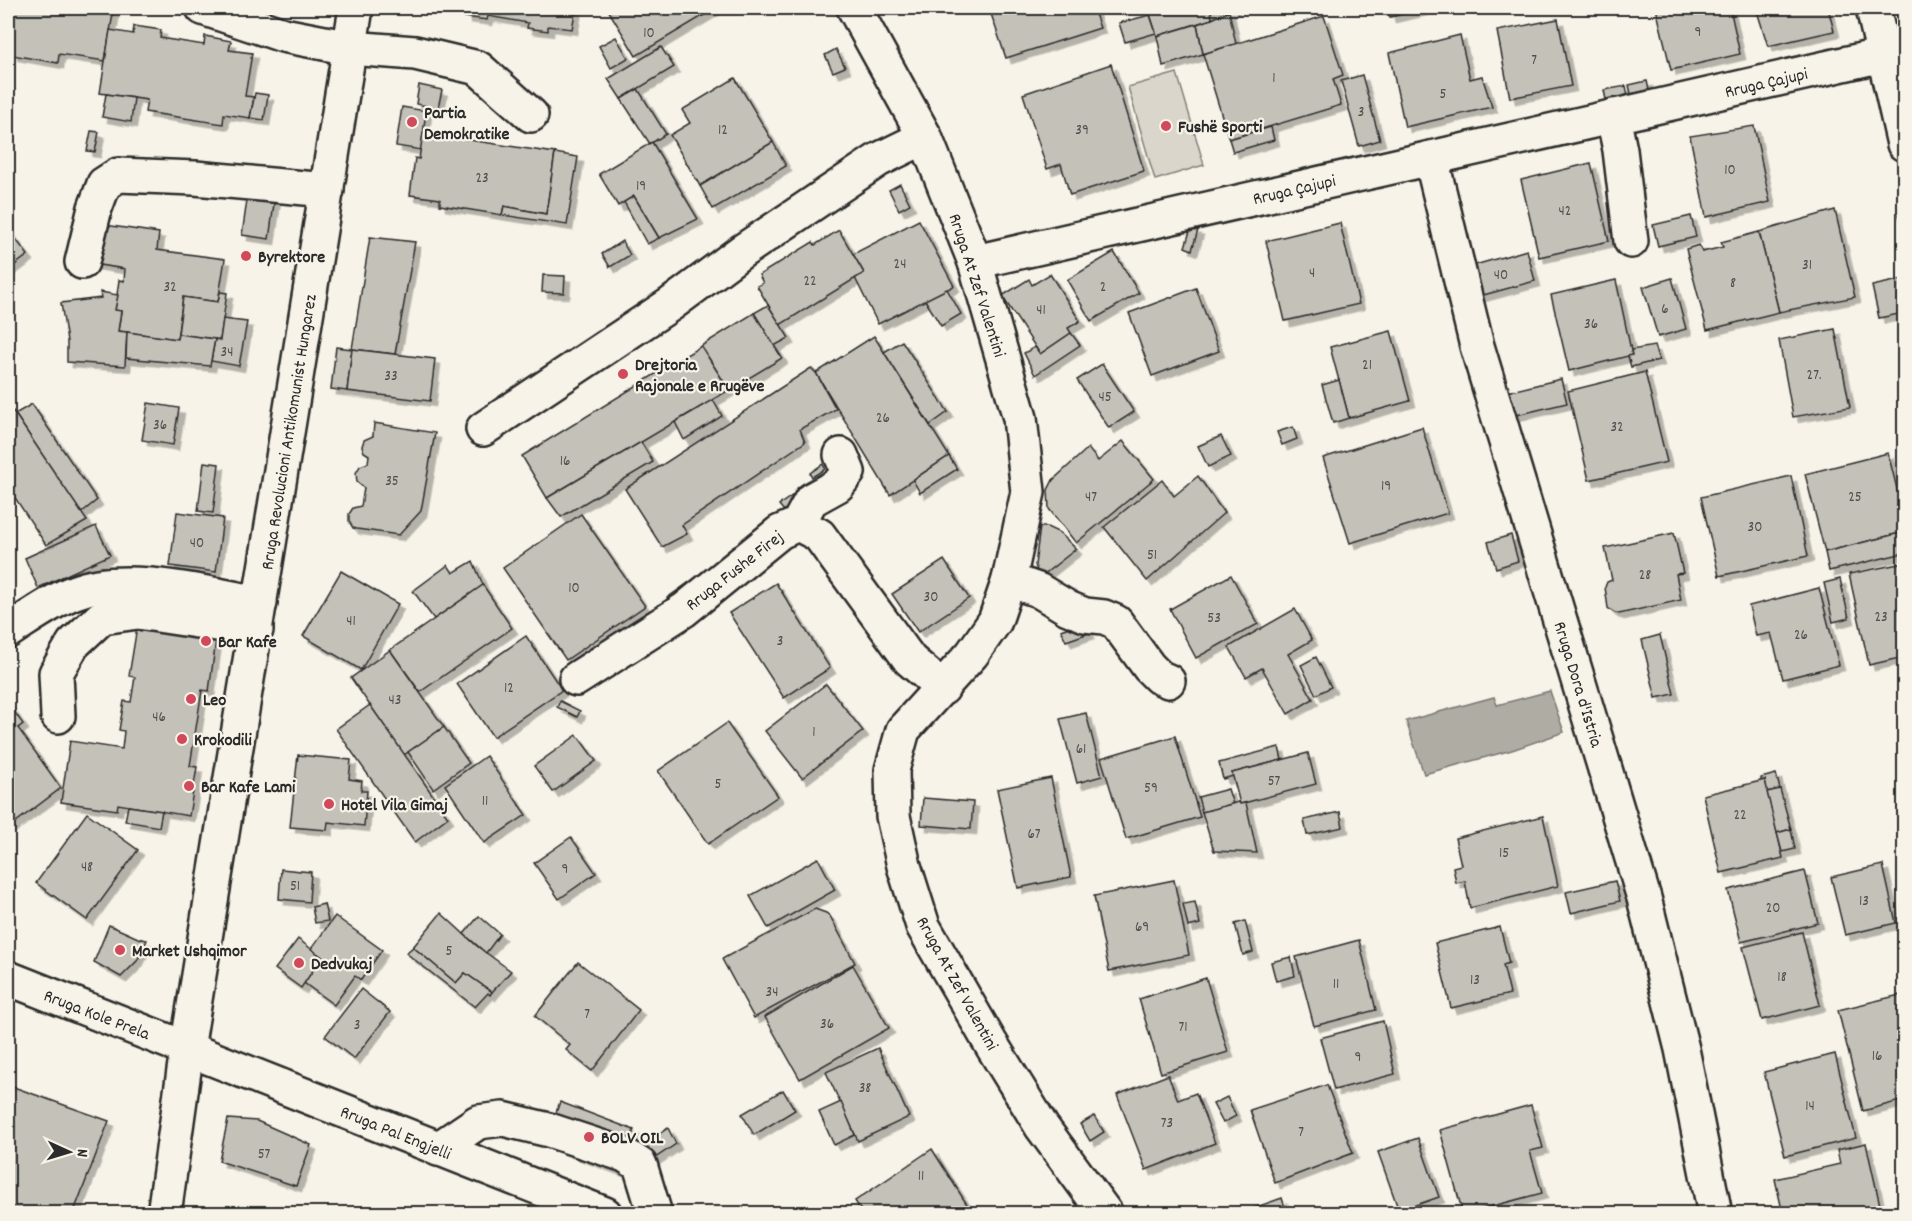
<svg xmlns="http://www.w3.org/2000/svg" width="1912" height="1221" viewBox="0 0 1912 1221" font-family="Dekko,sans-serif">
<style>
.green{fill:#dad6cc;stroke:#82807c;stroke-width:1.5}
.water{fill:#afaca4;stroke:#7a7874;stroke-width:1.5}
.building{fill:#c4c1b9;stroke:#2b2b2b;stroke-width:1.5;filter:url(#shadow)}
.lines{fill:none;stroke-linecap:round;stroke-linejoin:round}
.minor-casing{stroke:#2b2b2b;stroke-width:38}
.major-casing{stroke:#2b2b2b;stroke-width:38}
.minor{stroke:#f7f3e8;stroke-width:33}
.major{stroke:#f7f3e8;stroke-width:33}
.poi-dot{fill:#d1495b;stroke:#f7f3e8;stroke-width:2}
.labels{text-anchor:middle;stroke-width:4.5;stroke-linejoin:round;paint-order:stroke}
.number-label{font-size:15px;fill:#51504e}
.street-label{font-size:18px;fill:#2b2b2b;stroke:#f7f3e8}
.poi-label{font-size:18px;font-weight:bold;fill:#2b2b2b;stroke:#f7f3e8;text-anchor:start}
</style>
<defs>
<filter id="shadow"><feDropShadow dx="5.5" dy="5.5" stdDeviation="0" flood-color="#0004"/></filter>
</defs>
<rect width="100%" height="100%" fill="#f7f3e8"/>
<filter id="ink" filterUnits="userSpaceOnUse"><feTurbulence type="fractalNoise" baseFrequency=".0167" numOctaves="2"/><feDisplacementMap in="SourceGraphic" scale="12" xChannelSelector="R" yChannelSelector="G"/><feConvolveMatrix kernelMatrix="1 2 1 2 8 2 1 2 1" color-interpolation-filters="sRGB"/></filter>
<g filter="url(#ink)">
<!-- green -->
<path class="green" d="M1177 73 1204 165 1155 180 1128 87Z"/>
<!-- water -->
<path class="water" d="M1550 691 1564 732 1512 750 1424 774 1406 721 1494 697 1497 705Z"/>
<!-- building -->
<g class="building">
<path d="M8 8H114L105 61 59 54 58 63 12 55 13 46 8 45Z"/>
<path d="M446 8H576L572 29 548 26V31L527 28 528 23 488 16 487 20 465 17 466 12Z"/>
<path d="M607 8H716L636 56Z"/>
<path d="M989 8H1093L1100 28 1006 58Z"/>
<path d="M1148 8H1211L1212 19 1157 36Z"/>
<path d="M1211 8H1235L1212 19Z"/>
<path d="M1388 8H1430L1390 17Z"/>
<path d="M1656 8H1730L1740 54 1671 70Z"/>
<path d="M1756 8H1828L1834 31 1768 46Z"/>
<path d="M1229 11 1236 44 1203 54 1197 24 1212 19Z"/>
<path d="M1150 15 1156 33 1125 42 1119 23Z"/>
<path d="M1324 16 1343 75 1333 79 1341 105 1229 139 1203 54Z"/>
<path d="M1558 19 1571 86 1510 98 1497 31Z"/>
<path d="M1197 24 1203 54 1163 66 1157 36Z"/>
<path d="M134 26 161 30 160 38 204 45 205 36 231 41 229 50 252 53 245 96 254 97 250 118 224 114 223 124 145 112 147 100 100 93 110 30 133 34Z"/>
<path d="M1460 35 1470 79 1482 76 1492 107 1405 127 1389 53Z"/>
<path d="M616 37 628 58 611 68 599 46Z"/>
<path d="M661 47 674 67 621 99 608 79Z"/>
<path d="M836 49 845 67 833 72 825 55Z"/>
<path d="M1111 64 1144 171 1070 195 1061 164 1047 169 1023 94Z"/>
<path d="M1362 75 1380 140 1359 146 1341 81Z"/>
<path d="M735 78 773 142 700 186 670 135 690 123 682 110Z"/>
<path d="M1647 81 1649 90 1631 94 1629 85Z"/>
<path d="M419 85 442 90 438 108 416 104Z"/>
<path d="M1626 86 1628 96 1606 100 1604 90Z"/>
<path d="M638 89 666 134 650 144 621 99Z"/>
<path d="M255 93 268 95 264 120 250 118Z"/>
<path d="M106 94 134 98 131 122 102 117Z"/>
<path d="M402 107 426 111 421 150 396 146Z"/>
<path d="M1754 126 1770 202 1706 217 1690 136Z"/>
<path d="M1271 127 1274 140 1233 152 1229 139Z"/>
<path d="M91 131 99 132 95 152 87 151Z"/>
<path d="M423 133 555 153 546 214 504 206 502 215 440 205V199L410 195 415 158 419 159Z"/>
<path d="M652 142 698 219 659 238 634 196 618 206 599 174Z"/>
<path d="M773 142 786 166 713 209 700 186Z"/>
<path d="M555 153 578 157 567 225 502 215 504 206 546 214Z"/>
<path d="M1591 163 1609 241 1539 257 1521 180Z"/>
<path d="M900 184 910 204 899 210 889 190Z"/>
<path d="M248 193 275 197 269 239 242 235Z"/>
<path d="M634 196 659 238 647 244 624 202Z"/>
<path d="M1835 210 1855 297 1779 312 1759 232Z"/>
<path d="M1904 213V233L1899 214Z"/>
<path d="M1691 216 1696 237 1658 246 1653 225Z"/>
<path d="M919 220 954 286 878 324 855 278 864 273 853 254Z"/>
<path d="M1340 223 1359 304 1285 321 1266 241Z"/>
<path d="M98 224 159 233 157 250 225 259 218 302 183 297 177 339 118 331 121 311 115 310 119 280 124 281 125 269 93 264Z"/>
<path d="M1191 228 1198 230 1192 250 1185 247Z"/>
<path d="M8 229 28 255 8 270Z"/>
<path d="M839 230 864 273 780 325 757 286 763 283 759 275 813 242 815 245Z"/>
<path d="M1759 232 1779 312 1707 330 1686 249 1699 245 1702 252 1723 247 1721 242Z"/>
<path d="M370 237 415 242 395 354 352 349Z"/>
<path d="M622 241 630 255 610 267 602 254Z"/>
<path d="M1527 250 1535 281 1476 297 1468 267Z"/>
<path d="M1114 252 1139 293 1091 321 1067 280Z"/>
<path d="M1050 274 1080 321 1068 328 1071 333 1040 354 1002 296 1029 279 1032 285Z"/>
<path d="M543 275 565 276 564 293 542 292Z"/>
<path d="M1672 278 1686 329 1658 337 1643 287Z"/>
<path d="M1904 279V313L1879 318 1872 286Z"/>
<path d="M1616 280 1632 355 1569 371 1551 295Z"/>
<path d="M1196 288 1219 351 1152 376 1129 313Z"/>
<path d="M947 289 961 314 941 326 925 300Z"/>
<path d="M100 292 118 295 115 310 121 311 118 331 127 332 125 366 67 362V341L61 303 101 298Z"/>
<path d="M220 292 227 293 220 340 178 334 183 297 218 302Z"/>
<path d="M768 305 789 338 774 346 754 313Z"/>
<path d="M754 313 782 358 729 390 701 346Z"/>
<path d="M223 319 247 322 239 366 211 361 215 339 220 340Z"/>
<path d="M1835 329 1850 407 1793 417 1779 340Z"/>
<path d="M1391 331 1410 401 1349 418 1330 347Z"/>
<path d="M127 332 177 339 178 334 215 339 210 366 126 358Z"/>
<path d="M1071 333 1080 345 1035 375 1024 353 1035 347 1040 354Z"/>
<path d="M874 336 949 456 890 495 816 373Z"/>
<path d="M902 341 948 412 930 425 884 352Z"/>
<path d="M701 346 729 390 547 498 522 456Z"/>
<path d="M1654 346 1659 360 1631 367 1628 356 1632 355 1631 350Z"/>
<path d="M336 347 352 349 347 391 331 389Z"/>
<path d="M352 349 435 359 430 401 347 391Z"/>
<path d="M1102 364 1134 412 1109 428 1077 380Z"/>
<path d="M811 368 816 373 836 409 800 429 805 442 682 525 687 534 662 547 625 489Z"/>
<path d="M1645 372 1667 462 1589 480 1568 391Z"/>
<path d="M1561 379 1567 403 1512 416 1507 392Z"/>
<path d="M1339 380 1349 418 1333 423 1322 385Z"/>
<path d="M713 400 722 416 684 440 675 422Z"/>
<path d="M148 403 179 408 173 445 142 440Z"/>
<path d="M32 404 97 500 81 513 15 414Z"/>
<path d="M13 411 87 521 46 545 8 487V415Z"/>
<path d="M374 423 435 433 421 511 399 535 357 529 353 528 349 521V514L353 508 361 506 364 488 357 482 356 473 360 466 368 463 369 455 364 452 362 446 364 440 373 436Z"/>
<path d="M1293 427 1297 439 1282 445 1277 432Z"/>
<path d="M1422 427 1448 513 1350 543 1323 458Z"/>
<path d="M1221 436 1231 456 1208 467 1198 446Z"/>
<path d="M1123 441 1154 479 1076 543 1049 509 1048 490 1053 480 1088 448 1098 461Z"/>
<path d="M641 442 653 462 561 517 547 498Z"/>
<path d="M1888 453 1904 517V532L1825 552 1805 474Z"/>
<path d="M949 456 957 469 920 493 913 480Z"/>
<path d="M204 462 219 464 213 513 198 511Z"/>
<path d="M823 464 825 469 812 477 810 473Z"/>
<path d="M1198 476 1224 513 1147 581 1104 527 1162 480 1174 496Z"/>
<path d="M1791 476 1808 556 1719 576 1701 497Z"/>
<path d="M796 493 800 500 784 511 779 505Z"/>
<path d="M177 512 223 518 216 572 170 566Z"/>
<path d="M581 514 645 606 566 660 503 568Z"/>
<path d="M96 526 110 555 38 588 25 558Z"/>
<path d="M1040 527H1047L1060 533 1076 549 1043 575 1037 571 1035 565Z"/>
<path d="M1674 533 1683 573 1676 574 1681 600 1619 614 1613 612 1608 608 1605 587 1607 582 1612 580 1605 548Z"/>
<path d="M1900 533 1904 553 1829 571 1825 552Z"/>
<path d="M1511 535 1518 561 1496 568 1488 542Z"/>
<path d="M944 560 969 598 918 632 892 594Z"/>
<path d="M473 561 483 585 434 619 413 591 448 565 453 573Z"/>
<path d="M1904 563V657L1869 665 1849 574Z"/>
<path d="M341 571 398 604 361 670 303 636Z"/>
<path d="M1231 575 1258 624 1196 658 1170 609Z"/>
<path d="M1840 579 1849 618 1833 622 1824 583Z"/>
<path d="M688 583 693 590 671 605 667 598Z"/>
<path d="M776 583 830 668 784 698 729 613Z"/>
<path d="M483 585 512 628 420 692 390 650Z"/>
<path d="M1819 588 1839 665 1783 679 1771 633 1756 636 1749 606Z"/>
<path d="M1295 609 1312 640 1288 654 1313 699 1288 714 1262 668 1246 677 1229 647Z"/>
<path d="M1085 621 1089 633 1066 641 1061 630Z"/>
<path d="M137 627 216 640 209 691 202 690 190 766 197 767 189 816 118 804 117 810 61 802 70 741 122 749 124 731 119 730 124 701 131 702 135 677 129 676Z"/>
<path d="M1660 635 1674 694 1656 698 1642 640Z"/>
<path d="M526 636 562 690 493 737 457 684Z"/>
<path d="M390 650 444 727 404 755 351 678Z"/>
<path d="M1316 657 1331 687 1316 695 1301 665Z"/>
<path d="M826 684 863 731 802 778 765 731Z"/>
<path d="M560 701 580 711 577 717 557 707Z"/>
<path d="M8 703 23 724 18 728 61 788 8 828Z"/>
<path d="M370 705 448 817 415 842 336 729Z"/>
<path d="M1086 713 1102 776 1077 783 1060 719Z"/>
<path d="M727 723 778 796 708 844 658 771Z"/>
<path d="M444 727 469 763 433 789 408 752Z"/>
<path d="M577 735 596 761 553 792 534 766Z"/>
<path d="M1175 736 1200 817 1126 839 1101 758Z"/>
<path d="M1279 747 1282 760 1232 773 1233 776 1223 779 1219 763Z"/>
<path d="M1308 753 1316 784 1240 804 1232 773Z"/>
<path d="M298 755 351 760 349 779 362 781 361 791H367L364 826 328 822 327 830 290 827Z"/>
<path d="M486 756 526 815 484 843 445 785Z"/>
<path d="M1776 774 1780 789 1767 792 1765 780 1761 781V778Z"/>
<path d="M1051 778 1071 877 1018 888 997 789Z"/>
<path d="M1765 780 1783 858 1721 873 1703 795Z"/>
<path d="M1228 789 1233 804 1202 812 1198 797Z"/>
<path d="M1780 789 1791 829 1777 833 1767 792Z"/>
<path d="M923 798 973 802 971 829 921 825Z"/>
<path d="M1239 802 1240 804 1246 803 1257 853 1214 851 1202 812Z"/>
<path d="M128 806 162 811 159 827 125 821Z"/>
<path d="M1340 812 1343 827 1307 835 1304 820Z"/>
<path d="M87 813 138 850 87 920 36 883Z"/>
<path d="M1543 816 1558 886 1470 908 1465 881 1456 883 1453 867 1461 865 1455 838Z"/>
<path d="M1791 829 1795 849 1782 852 1777 833Z"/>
<path d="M571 837 596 873 559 899 534 863Z"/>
<path d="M818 858 835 890 768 928 750 896Z"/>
<path d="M1883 865 1896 923 1845 935 1831 877Z"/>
<path d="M281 869 311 872 309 902 279 899Z"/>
<path d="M1805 871 1818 923 1741 942 1728 890Z"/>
<path d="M1174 880 1189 955 1109 971 1094 896Z"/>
<path d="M1615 881 1620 901 1571 913 1566 892Z"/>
<path d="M1195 902 1200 924 1188 927 1183 904Z"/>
<path d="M324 904 328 921 315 923 312 907Z"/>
<path d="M815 909 826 913 830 916 855 963 754 1018 722 959Z"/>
<path d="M441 913 477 946 511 971 492 992 465 973 456 983 413 947Z"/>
<path d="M335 916 382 950 361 980 355 976 334 1005 304 983 322 957 311 949Z"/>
<path d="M479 916 500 934 486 953 464 934Z"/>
<path d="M1245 921 1253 952 1243 955 1235 924Z"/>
<path d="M109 925 138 938 147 940 137 961 121 977 94 962Z"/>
<path d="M1500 927 1509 963 1503 965 1510 994 1451 1008 1435 943Z"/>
<path d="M1802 932 1820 1005 1762 1020 1743 947Z"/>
<path d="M298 939 322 957 301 988 275 969Z"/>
<path d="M1359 940 1376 1010 1314 1026 1296 957Z"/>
<path d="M413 947 456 983 465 973 492 992 490 995 488 993 475 1007 406 953Z"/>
<path d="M1291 957 1295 976 1276 981 1271 962Z"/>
<path d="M578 962 639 1010 592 1071 566 1050 570 1045 535 1016Z"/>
<path d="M853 965 889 1028 800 1079 765 1017Z"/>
<path d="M1206 978 1228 1052 1161 1073 1139 999Z"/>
<path d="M361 989 390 1012 354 1059 325 1036Z"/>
<path d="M1904 994V1100L1863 1111 1838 1010Z"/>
<path d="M1383 1021 1395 1074 1334 1090 1320 1038Z"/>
<path d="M878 1048 909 1117 858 1141 826 1072Z"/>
<path d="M1835 1054 1856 1138 1785 1156 1764 1072Z"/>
<path d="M1168 1075 1178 1100 1196 1093 1215 1143 1146 1170 1117 1095Z"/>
<path d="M8 1085 109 1121 73 1214H8Z"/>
<path d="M1327 1085 1353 1153 1275 1183 1250 1110Z"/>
<path d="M783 1090 795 1110 754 1135 742 1114Z"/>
<path d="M1227 1097 1236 1116 1223 1123 1213 1104Z"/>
<path d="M560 1102 634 1130 618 1171 544 1143Z"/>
<path d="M841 1102 855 1135 834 1145 819 1112Z"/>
<path d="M1531 1105 1543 1148 1530 1151 1542 1193 1463 1214 1440 1130Z"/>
<path d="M1094 1116 1104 1132 1090 1141 1080 1124Z"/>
<path d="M228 1119 257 1121 311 1145 296 1186 219 1161Z"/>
<path d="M668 1128 676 1144 649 1162 643 1145Z"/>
<path d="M1418 1138 1439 1197 1399 1211 1378 1152Z"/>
<path d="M1866 1143 1882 1214H1783L1775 1179 1840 1164 1837 1150Z"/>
<path d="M932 1149 973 1214H863L855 1201Z"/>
<path d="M1282 1198 1287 1214H1237Z"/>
</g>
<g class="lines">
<!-- minor casing -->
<g class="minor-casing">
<g id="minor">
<path d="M203 8 283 35 350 48 415 53 478 68 531 115"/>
<path d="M854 8 925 137 975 262 1020 418 1028 492 1009 580 995 621 972 654 903 730 892 770 893 816 904 866 923 926 991 1044 1042 1127 1106 1214"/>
<path d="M1873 8 1904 144"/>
<path d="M1613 116 1620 150 1631 241"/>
<path d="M1431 158 1477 346 1644 898 1682 1049 1715 1214"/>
<path d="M82 262 95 208 104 184 118 175 195 178 327 190"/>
<path d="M975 262 1883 55"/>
<path d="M483 429 671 304 741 252 878 160 925 137"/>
<path d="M798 524 811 500 838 485 848 472 841 455"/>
<path d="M1009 580 1038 590 1068 608 1085 615 1104 617 1116 622 1149 667 1159 677 1168 681"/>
<path d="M8 631C27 619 55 599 75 592 124 572 208 594 260 603"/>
<path d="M576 679 684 610 780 532 798 524 819 535 910 660 943 688"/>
<path d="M58 716 56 673 73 644 102 617 138 612 256 630"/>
<path d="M438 1149 478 1122 503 1119 549 1130 625 1155 640 1165 655 1214"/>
<path d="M164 1214 187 1049 356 8"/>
</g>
</g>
<!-- major casing -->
<g class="major-casing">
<path id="major" d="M8 978 605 1214"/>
</g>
<!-- minor -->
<use href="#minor" class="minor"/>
<!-- major -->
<use href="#major" class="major"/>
</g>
</g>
<!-- markers -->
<g class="poi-dot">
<circle cx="412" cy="122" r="6"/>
<circle cx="1166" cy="126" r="6"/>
<circle cx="246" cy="256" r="6"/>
<circle cx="623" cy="374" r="6"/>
<circle cx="206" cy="641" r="6"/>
<circle cx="191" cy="699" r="6"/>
<circle cx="182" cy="739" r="6"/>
<circle cx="189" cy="786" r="6"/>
<circle cx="329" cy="804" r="6"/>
<circle cx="120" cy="950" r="6"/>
<circle cx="299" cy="963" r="6"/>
<circle cx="589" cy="1137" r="6"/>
</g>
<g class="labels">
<!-- number labels -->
<g class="number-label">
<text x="1698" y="36">9</text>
<text x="649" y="37">10</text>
<text x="1534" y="64">7</text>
<text x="1274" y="82">1</text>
<text x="1443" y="98">5</text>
<text x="1361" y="116">3</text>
<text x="723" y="134">12</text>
<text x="1082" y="134">39</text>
<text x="1730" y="174">10</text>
<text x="482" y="182">23</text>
<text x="641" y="190">19</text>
<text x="1565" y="215">42</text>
<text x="900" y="268">24</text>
<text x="1807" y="269">31</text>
<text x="1312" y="277">4</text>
<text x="1501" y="279">40</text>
<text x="810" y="285">22</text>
<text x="1733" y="287">8</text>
<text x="170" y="291">32</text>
<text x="1103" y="291">2</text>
<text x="1665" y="313">6</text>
<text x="1041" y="314">41</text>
<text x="1591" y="328">36</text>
<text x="227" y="356">34</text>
<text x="1367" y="369">21</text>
<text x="1814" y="379">27.</text>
<text x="391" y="380">33</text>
<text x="1105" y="401">45</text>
<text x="883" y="422">26</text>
<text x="160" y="429">36</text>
<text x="1617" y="431">32</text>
<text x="565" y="465">16</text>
<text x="392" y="485">35</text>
<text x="1386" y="490">19</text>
<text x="1091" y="501">47</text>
<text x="1855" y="501">25</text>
<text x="1755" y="531">30</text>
<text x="197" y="547">40</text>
<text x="1152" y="559">51</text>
<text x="1645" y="579">28</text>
<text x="574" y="592">10</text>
<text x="931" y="601">30</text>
<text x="1881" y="621">23</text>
<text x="1214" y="622">53</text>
<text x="351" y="625">41</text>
<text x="1801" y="639">26</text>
<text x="780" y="645">3</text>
<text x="509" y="692">12</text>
<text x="395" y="704">43</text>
<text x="159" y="721">46</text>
<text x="814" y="736">1</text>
<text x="1081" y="753">61</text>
<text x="1274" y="785">57</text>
<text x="718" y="788">5</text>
<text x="1151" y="792">59</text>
<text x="485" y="805">11</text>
<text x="1740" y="819">22</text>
<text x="1034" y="838">67</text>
<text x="1504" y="857">15</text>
<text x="87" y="871">48</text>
<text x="565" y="873">9</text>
<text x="295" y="890">51</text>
<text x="1864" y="905">13</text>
<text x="1773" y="912">20</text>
<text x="1142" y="931">69</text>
<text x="449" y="955">5</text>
<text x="1782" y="981">18</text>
<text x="1475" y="984">13</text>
<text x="1336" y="988">11</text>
<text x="772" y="996">34</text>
<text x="587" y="1018">7</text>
<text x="827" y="1028">36</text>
<text x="357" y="1029">3</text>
<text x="1183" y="1031">71</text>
<text x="1877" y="1060">16</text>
<text x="1358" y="1061">9</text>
<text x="865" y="1092">38</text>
<text x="1810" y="1110">14</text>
<text x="1167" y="1127">73</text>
<text x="1301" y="1136">7</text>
<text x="264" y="1158">57</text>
<text x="921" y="1180">11</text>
</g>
<!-- street labels -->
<g class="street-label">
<text transform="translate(1766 82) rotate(-13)" y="6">Rruga Çajupi</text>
<text transform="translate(1294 189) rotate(-13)" y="6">Rruga Çajupi</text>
<text transform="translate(978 285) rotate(72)" y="6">Rruga At Zef Valentini</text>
<text transform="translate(288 432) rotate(-81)" y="6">Rruga Revolucioni Antikomunist Hungarez</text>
<text transform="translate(734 570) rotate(-38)" y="6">Rruga Fushe Firej</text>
<text transform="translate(1579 684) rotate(73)" y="6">Rruga Dora d'Istria</text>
<text transform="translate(958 983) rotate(61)" y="6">Rruga At Zef Valentini</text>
<text transform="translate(97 1014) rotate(21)" y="6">Rruga Kole Prela</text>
<text transform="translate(396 1132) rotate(22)" y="6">Rruga Pal Engjelli</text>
</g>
<!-- poi labels -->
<g class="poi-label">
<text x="424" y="118">Partia<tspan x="424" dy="21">Demokratike</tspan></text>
<text x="1178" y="132">Fushë Sporti</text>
<text x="258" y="262">Byrektore</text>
<text x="635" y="370">Drejtoria<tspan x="635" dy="21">Rajonale e Rrugëve</tspan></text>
<text x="218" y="647">Bar Kafe</text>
<text x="203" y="705">Leo</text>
<text x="194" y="745">Krokodili</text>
<text x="201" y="792">Bar Kafe Lami</text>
<text x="341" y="810">Hotel Vila Gimaj</text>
<text x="132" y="956">Market Ushqimor</text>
<text x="311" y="969">Dedvukaj</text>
<text x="601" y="1143">BOLV OIL</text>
</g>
</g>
<!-- margin -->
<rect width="1912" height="1221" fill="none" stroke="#f7f3e8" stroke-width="30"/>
<rect x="15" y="15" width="1882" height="1191" fill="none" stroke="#2b2b2b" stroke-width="2" filter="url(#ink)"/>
<!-- north arrow -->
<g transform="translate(69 1152) rotate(94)" stroke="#f7f3e8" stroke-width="4.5" paint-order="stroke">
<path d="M0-4.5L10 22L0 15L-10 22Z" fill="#2b2b2b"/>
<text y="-9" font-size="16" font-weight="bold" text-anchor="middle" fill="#2b2b2b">N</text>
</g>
</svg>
